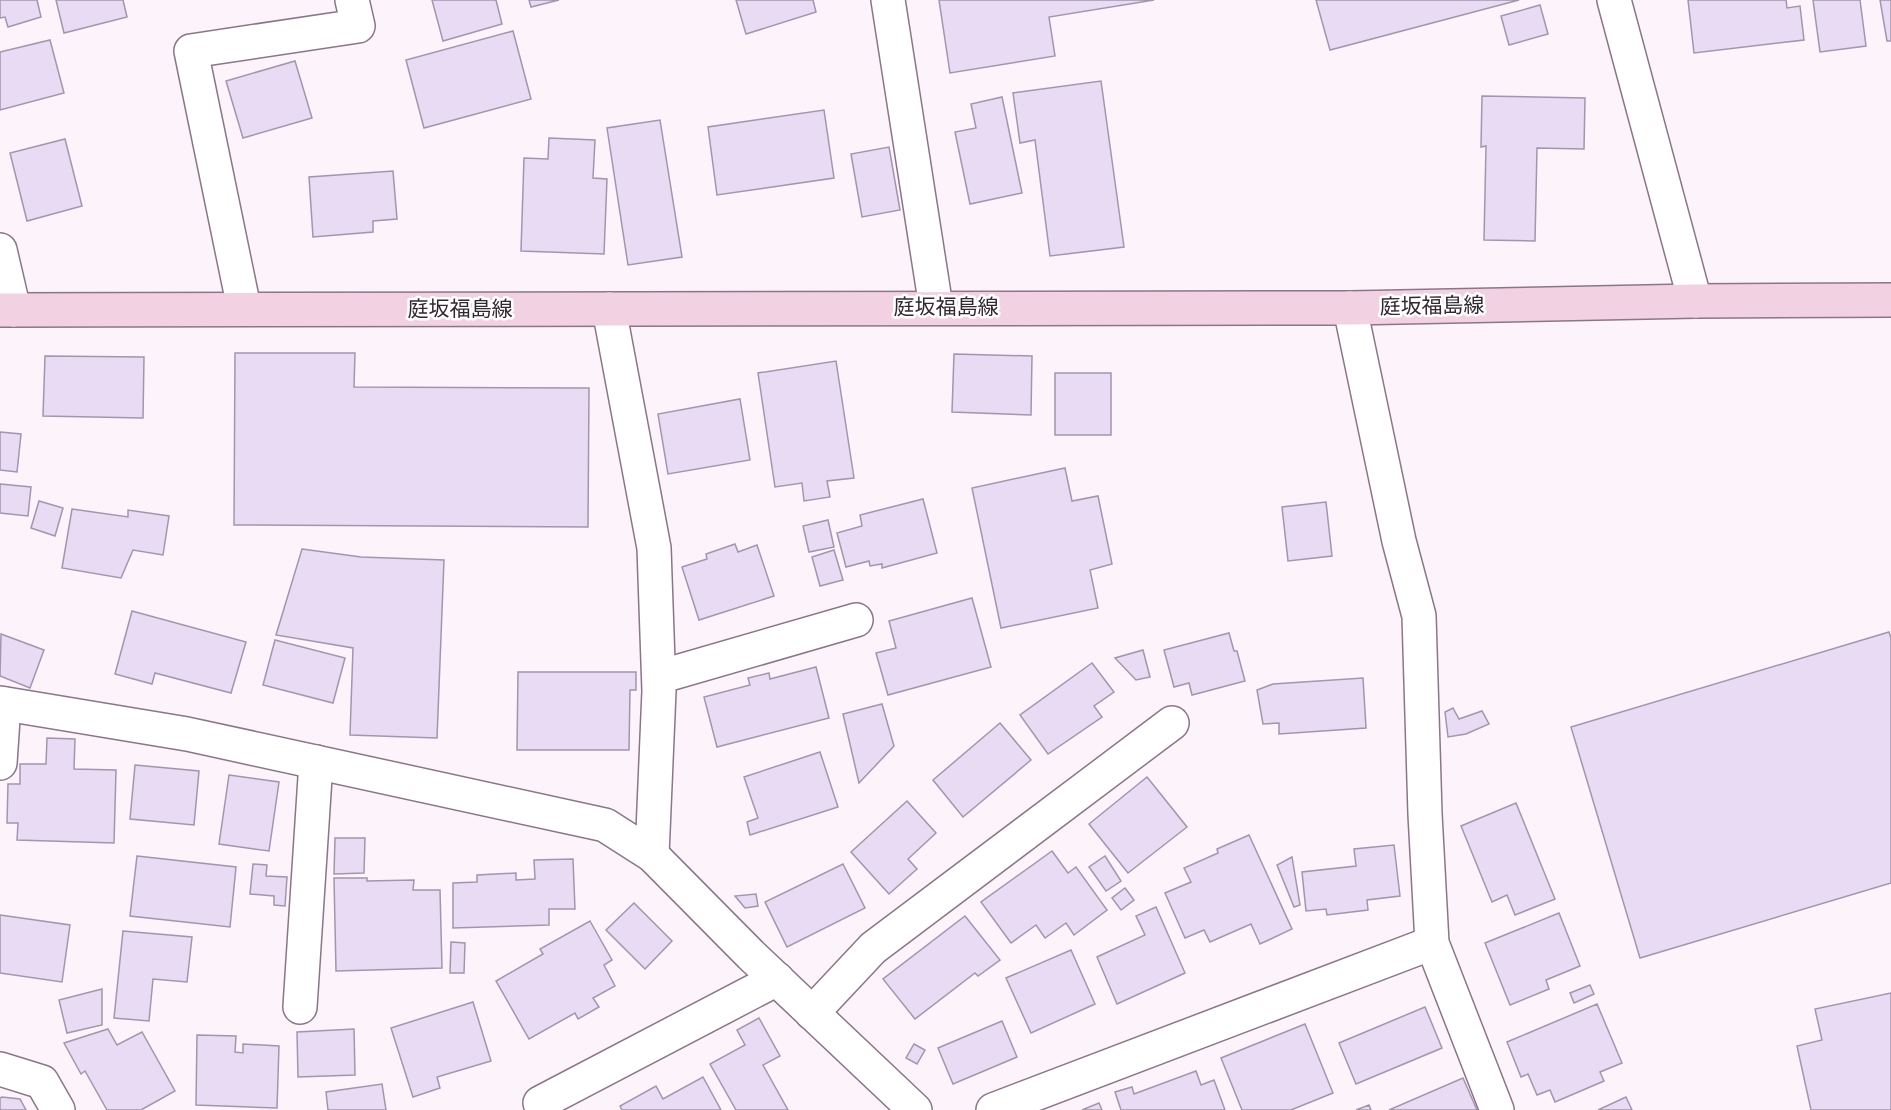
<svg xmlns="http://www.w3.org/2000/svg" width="1891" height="1110" viewBox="0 0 1891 1110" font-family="Lato,'Noto Sans JP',sans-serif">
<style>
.building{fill:#eadbf4;stroke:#a395ad;stroke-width:1.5}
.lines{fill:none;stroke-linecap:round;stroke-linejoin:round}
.minor-casing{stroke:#8b7688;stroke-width:36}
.secondary-casing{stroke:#8b7688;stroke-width:36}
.minor{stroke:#fff;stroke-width:33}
.secondary{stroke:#f2d2e2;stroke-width:33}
.labels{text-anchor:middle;stroke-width:5;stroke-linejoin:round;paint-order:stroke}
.street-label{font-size:21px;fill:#312830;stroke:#fff}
</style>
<rect width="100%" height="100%" fill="#fcf3fb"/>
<!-- building -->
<g class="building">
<path d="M0 0H37L41 17 8 27 5 17 0 18Z"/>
<path d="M56 0H123L127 17 64 33Z"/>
<path d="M432 0H496L502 24 443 41Z"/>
<path d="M529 0H559L531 7Z"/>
<path d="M736 0H813L816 12 746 34Z"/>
<path d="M939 0H1154L1049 17 1055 56 950 73Z"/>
<path d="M1316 0H1519L1330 50Z"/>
<path d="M1688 0H1786L1787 8 1800 6 1804 40 1694 53Z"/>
<path d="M1813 0H1860L1866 46 1820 52Z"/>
<path d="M1880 0H1891V41H1887Z"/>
<path d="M1540 5 1548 34 1509 45 1501 16Z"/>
<path d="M513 31 531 99 424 128 406 60Z"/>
<path d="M50 40 64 93 0 110V52Z"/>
<path d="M295 61 312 118 243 138 226 81Z"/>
<path d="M1101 81 1124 247 1050 256 1035 140 1020 143 1013 93Z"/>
<path d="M1482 96 1585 98 1584 149 1537 148 1535 241 1484 240 1486 146 1481 147Z"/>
<path d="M1002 97 1022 193 970 204 955 132 976 128 971 104Z"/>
<path d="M824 110 834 178 717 195 708 127Z"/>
<path d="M660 120 682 257 628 265 607 128Z"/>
<path d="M549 138 595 140 593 178 607 179 604 254 521 251 524 158 548 159Z"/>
<path d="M65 139 82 206 27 221 10 153Z"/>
<path d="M889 147 900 210 862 217 851 154Z"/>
<path d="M393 171 397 219 373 221V232L313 237 309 177Z"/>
<path d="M235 353H355L354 387 589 388 588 527 234 525Z"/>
<path d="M954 354 1032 356 1031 415 952 412Z"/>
<path d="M45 356 144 357 143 418 43 416Z"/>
<path d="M836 361 854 478 827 481 830 497 804 501 802 483 775 487 758 373Z"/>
<rect x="1055" y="373" width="56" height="62"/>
<path d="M740 399 750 460 668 474 658 414Z"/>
<path d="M0 432 21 434 17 472 0 470Z"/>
<path d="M1065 468 1072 501 1098 496 1112 564 1090 570 1098 608 1001 628 972 488Z"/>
<path d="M0 484 31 487 28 516 0 513Z"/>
<path d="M923 499 937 553 882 568V564L870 566 869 561 846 567 837 533 862 526 860 515Z"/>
<path d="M39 501 63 508 55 536 31 528Z"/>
<path d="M1326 502 1332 556 1288 561 1282 507Z"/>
<path d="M72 509 128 517V510L169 516 163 555 133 550 121 578 62 568Z"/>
<path d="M828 520 834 547 809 552 803 526Z"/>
<path d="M735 544 738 552 757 545 774 596 699 620 682 567 707 559 706 554Z"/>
<path d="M302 549 361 557 444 560 437 738 350 735 353 648 276 635Z"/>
<path d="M834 550 843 580 820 586 812 557Z"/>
<path d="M972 598 991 667 888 695 876 653 896 648 889 621Z"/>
<path d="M132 611 246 642 231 693 155 673 152 684 115 674Z"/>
<path d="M1889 632 1891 638V883L1640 958 1571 727Z"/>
<path d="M1229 633 1234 651H1237L1245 681 1192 695 1189 683 1174 687 1164 650Z"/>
<path d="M1 634 44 650 30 688 0 676Z"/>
<path d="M275 640 345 658 333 703 263 685Z"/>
<path d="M1143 650 1150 677 1136 680 1115 658Z"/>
<path d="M1092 663 1114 692 1094 706 1102 717 1048 754 1020 715Z"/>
<path d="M816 667 829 718 717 747 704 697 750 685 748 678 769 673 770 679Z"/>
<path d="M518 672H636V690H630L629 750H517Z"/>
<path d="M1363 678 1366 728 1279 734V723L1263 724 1257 690 1273 684Z"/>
<path d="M882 704 894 746 859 783 843 714Z"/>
<path d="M1453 708 1459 719 1482 711 1489 724 1466 734 1448 737 1445 712Z"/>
<path d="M1000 723 1031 760 963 817 933 780Z"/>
<path d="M47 738 75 739 74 769 116 770 114 843 17 840 18 823H7L8 784H20V764H46Z"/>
<path d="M820 752 838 807 750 835 747 822 758 818 744 777Z"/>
<path d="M135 765 199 771 194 825 130 819Z"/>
<path d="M229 775 279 782 269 851 219 844Z"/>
<path d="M1147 777 1187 827 1128 873 1089 824Z"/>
<path d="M907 801 936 833 908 859 917 869 889 894 851 852Z"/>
<path d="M1516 803 1555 899 1515 915 1507 895 1492 902 1461 826Z"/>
<path d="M1249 835 1292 929 1260 944 1251 924 1210 942 1204 930 1185 938 1165 893 1191 882 1184 868 1218 853 1217 849Z"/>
<path d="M335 838H365L364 873 334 874Z"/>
<path d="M1394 845 1400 896 1367 900 1368 910 1327 915 1326 909 1306 911 1302 872 1356 866 1354 849Z"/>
<path d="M1052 851 1068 873 1076 867 1107 910 1074 935 1066 923 1045 938 1036 925 1011 943 981 902Z"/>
<path d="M137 856 236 867 230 927 130 916Z"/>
<path d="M1105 856 1121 881 1106 891 1089 867Z"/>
<path d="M1292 857 1300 905 1294 907 1277 865Z"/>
<path d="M573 859 575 909H549V925L453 928V883L477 882V875L516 873V880L535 879 534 860Z"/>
<path d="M253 864 267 865 266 876 287 877 285 906 274 905V896L250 894Z"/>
<path d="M843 864 865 908 787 947 765 902Z"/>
<path d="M334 878H367V881L414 880 413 890H440L442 968 336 971Z"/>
<path d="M1125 888 1134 900 1121 910 1112 898Z"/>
<path d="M756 894 758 906 745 908 735 896Z"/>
<path d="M634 903 672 941 645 969 606 930Z"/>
<path d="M1156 907 1185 973 1117 1004 1097 957 1145 935 1136 916Z"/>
<path d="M1559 913 1580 966 1546 980 1549 989 1510 1005 1485 943Z"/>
<path d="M0 915 70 925 62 982 0 973Z"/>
<path d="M965 916 1000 960 978 976 975 973 915 1019 883 979Z"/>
<path d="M590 921 612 960 604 965 615 986 593 998 599 1007 578 1019 575 1013 529 1039 496 981 543 954 540 949Z"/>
<path d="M123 931 192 937 187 982 153 979 149 1021 114 1018Z"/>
<path d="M451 942 465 943 464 973H450Z"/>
<path d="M1071 950 1095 1004 1031 1033 1006 978Z"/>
<path d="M1590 985 1594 994 1574 1003 1570 993Z"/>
<path d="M102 989V1025L67 1033 59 1000Z"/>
<path d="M1891 993V1110H1811L1797 1046 1822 1040 1815 1009Z"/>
<path d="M473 1002 491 1061 437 1077 440 1088 413 1097 391 1028Z"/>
<path d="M1597 1004 1622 1063 1600 1072 1604 1081 1555 1102 1550 1090 1537 1095 1528 1074 1521 1077 1507 1042Z"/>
<path d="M1425 1007 1442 1048 1356 1084 1339 1043Z"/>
<path d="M759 1018 780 1056 763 1065 788 1110H736L710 1064 745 1045 737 1030Z"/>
<path d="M1002 1021 1017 1057 953 1084 938 1048Z"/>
<path d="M1305 1024 1333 1093 1291 1110H1242L1221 1058Z"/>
<path d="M108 1029 117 1045 142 1032 175 1091 141 1110H107L85 1071 81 1074 64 1043Z"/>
<path d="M354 1029 355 1075 298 1077 297 1032Z"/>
<path d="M197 1035 236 1036 235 1052 243 1053V1044L279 1046 277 1108 196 1105Z"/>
<path d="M914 1044 925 1050 917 1064 906 1058Z"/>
<path d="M1196 1071 1201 1085 1214 1080 1225 1110H1121L1115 1092 1132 1087 1134 1094Z"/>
<path d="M703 1077 721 1110H622L620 1106 656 1086 663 1099Z"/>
<path d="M1463 1078 1477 1110H1389Z"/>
<path d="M382 1084 386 1110H328L326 1092Z"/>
<path d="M2 1097 20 1099 26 1110H0V1098Z"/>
<path d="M1626 1097 1632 1110H1598Z"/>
<path d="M1099 1103 1102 1110H1082Z"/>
<path d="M1369 1105 1371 1110H1356Z"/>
</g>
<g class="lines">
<!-- minor casing -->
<g class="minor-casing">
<g id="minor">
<path d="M888 0 936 307"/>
<path d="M1614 0 1695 301"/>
<path d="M0 250 14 310"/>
<path d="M244 308 191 51 358 26 352 0"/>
<path d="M1350 308 1399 541 1419 616 1425 814 1432 943 1497 1110"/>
<path d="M609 309 654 548 659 691 652 855"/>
<path d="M659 677 856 620"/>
<path d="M0 703 187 734 605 825 652 855 751 955 915 1110"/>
<path d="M0 763 4 704"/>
<path d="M300 1007 316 762"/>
<path d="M812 1013 873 948 1172 723"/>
<path d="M0 1069 42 1082 58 1110"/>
<path d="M540 1103 777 979"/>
<path d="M993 1110 1432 943"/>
</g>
</g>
<!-- secondary casing -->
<g class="secondary-casing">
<path id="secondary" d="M0 310 1350 308 1695 301 1891 300"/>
</g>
<!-- minor -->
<use href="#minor" class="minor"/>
<!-- secondary -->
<use href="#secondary" class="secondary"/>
</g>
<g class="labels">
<!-- street labels -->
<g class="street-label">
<text transform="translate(1432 306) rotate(-1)" y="7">庭坂福島線</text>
<text x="946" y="314">庭坂福島線</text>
<text x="460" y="316">庭坂福島線</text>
</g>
</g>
</svg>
